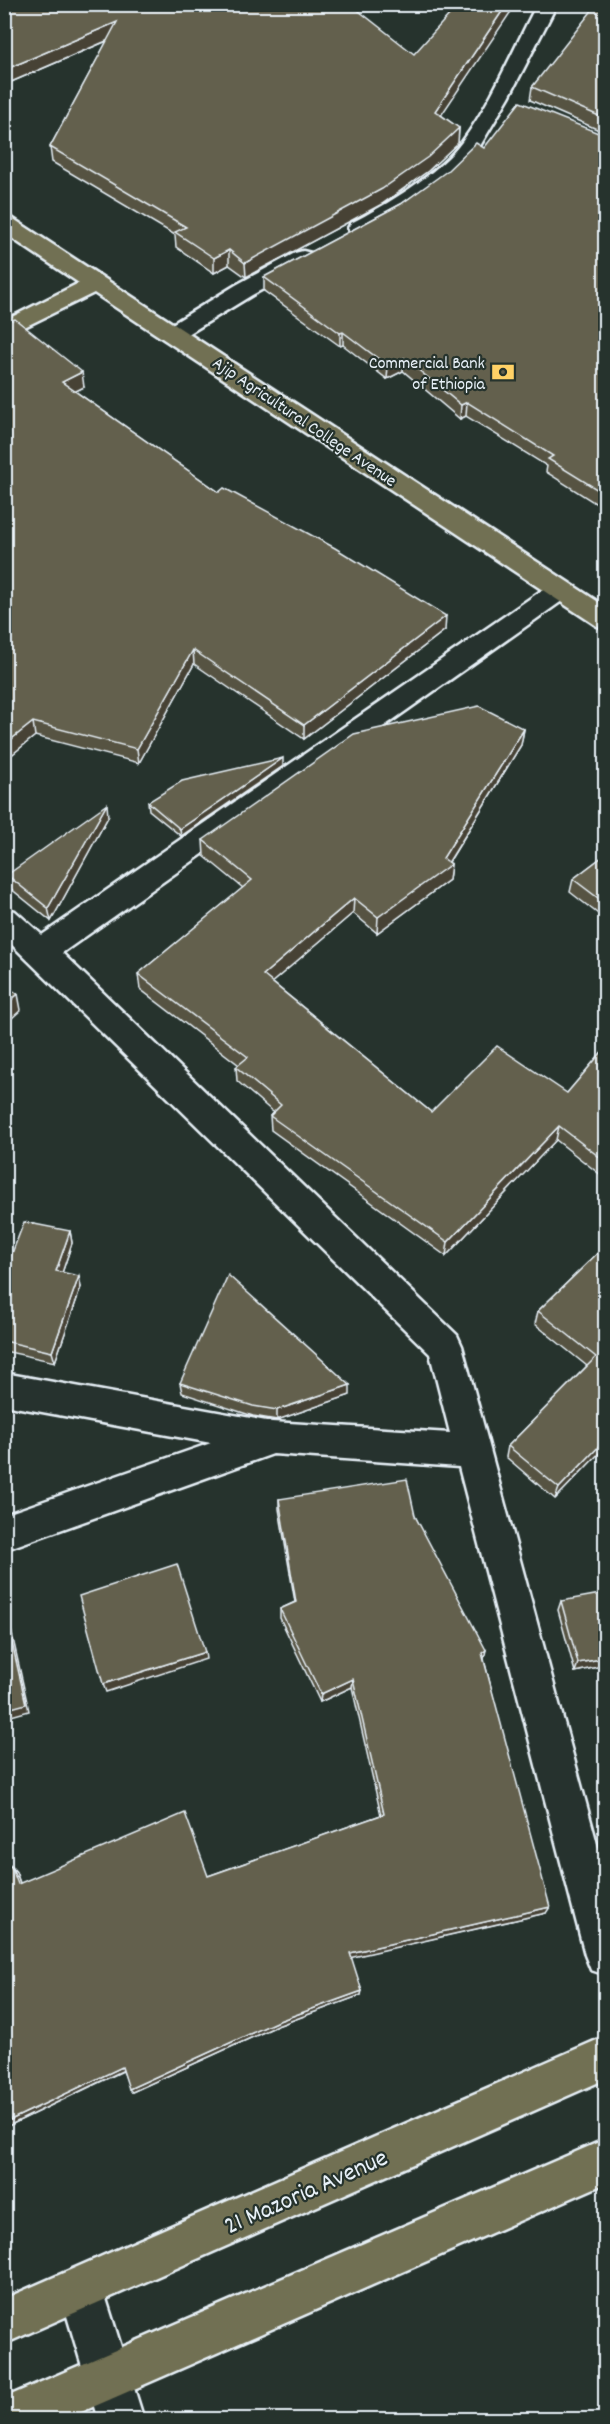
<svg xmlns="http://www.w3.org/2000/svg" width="610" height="2424" viewBox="0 0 610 2424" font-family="Dekko,sans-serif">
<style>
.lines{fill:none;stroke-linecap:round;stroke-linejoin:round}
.minor-casing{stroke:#e8f1f8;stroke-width:5}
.major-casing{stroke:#e8f1f8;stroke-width:5}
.minor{fill:#26332d;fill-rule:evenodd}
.major{fill:#716f52;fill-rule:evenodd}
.wall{fill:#565342;stroke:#e8f1f8;stroke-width:1.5}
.shaded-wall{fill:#464336;stroke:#e8f1f8;stroke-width:1.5}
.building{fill:#64604d;stroke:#e8f1f8;stroke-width:1.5}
.labels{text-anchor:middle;stroke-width:4.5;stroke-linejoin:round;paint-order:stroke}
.far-poi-label{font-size:18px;fill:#e8f1f8;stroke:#26332d;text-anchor:end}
.far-street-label{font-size:18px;fill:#e8f1f8;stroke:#26332d}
.near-street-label{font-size:26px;fill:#e8f1f8;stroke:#26332d}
</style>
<rect width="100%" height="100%" fill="#26332d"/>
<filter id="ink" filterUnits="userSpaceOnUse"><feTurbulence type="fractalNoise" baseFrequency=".0167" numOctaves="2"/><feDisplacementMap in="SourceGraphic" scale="12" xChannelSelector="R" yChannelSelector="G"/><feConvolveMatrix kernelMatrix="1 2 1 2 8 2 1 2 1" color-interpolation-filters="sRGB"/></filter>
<g filter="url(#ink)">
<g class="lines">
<!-- minor casing -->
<g class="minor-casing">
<g id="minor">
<path d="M537 4H557L509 97 477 151 445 183 399 216 367 233 359 235 351 233 348 228 351 223C385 206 440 173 462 142 492 101 513 50 537 4Z"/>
<path d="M303 251 311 253 314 258 311 263 252 295 180 339 172 341 164 339 160 334 164 329 236 285 295 253Z"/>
<path d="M560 581 569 584 573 590 569 596 62 953 457 1335 462 1346 606 1877V1975L591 1970 585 1955 459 1467 273 1454 4 1550V1515L211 1443 4 1405V1373L272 1422 450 1433 430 1354 4 937V908L15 911 42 935 551 584Z"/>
<path d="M81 2267 97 2273 103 2289 144 2420H98L59 2289 65 2273Z"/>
</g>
</g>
<!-- major casing -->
<g class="major-casing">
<g id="major">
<path d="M4 217 12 218 606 607V629L597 626 94 293 4 337V321L79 283 4 233Z"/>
<path d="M606 2036V2079L4 2344V2299Z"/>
<path d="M606 2139V2183L63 2420H4V2398Z"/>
</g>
</g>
<!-- minor -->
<use href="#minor" class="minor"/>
<!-- major -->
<use href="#major" class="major"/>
</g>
<!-- wall -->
<g class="wall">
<path d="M4 4 441 115 459 128 458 143 428 171 382 204 246 277 229 265 214 273 176 247 175 235 52 162 50 147 107 41 4 85Z"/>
<path d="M606 4V133L530 100 532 87Z"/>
<path d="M606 136V510L546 472 547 466 466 416 460 419 403 371 387 379 343 345 340 346 264 291V277L401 204 484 148Z"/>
<path d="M4 322 84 387 75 391 219 492 445 630 304 739 194 664 139 763 35 736 4 761Z"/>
<path d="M524 729 521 745 449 862 451 864 449 880 377 933 353 913 272 982 431 1112 567 1093 606 1047V1179L556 1140 446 1256 271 1130 270 1116 273 1112 237 1081 236 1067 239 1065 140 989 138 974 243 888 204 856 203 840Z"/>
<path d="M283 766 181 836 149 810 148 802Z"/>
<path d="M108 817 51 921 10 888 7 875Z"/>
<path d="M606 854V920L570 892 573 879Z"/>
<path d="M70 1231 72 1243 62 1273 81 1287 55 1362 4 1351V1274Z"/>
<path d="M606 1245V1446L555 1499 506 1457 508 1446 587 1366 535 1324 538 1311Z"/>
<path d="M180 1383 350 1395 277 1420 253 1416 182 1393Z"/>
<path d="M279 1499 415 1516 484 1659 546 1913 351 1957 361 1995 277 2026 132 2092 123 2071 4 2128 11 1866 16 1872 20 1883 208 1876 381 1815 352 1687 320 1702 280 1618V1609L295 1602 279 1509Z"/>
<path d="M561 1601 606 1665 575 1672 558 1610Z"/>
</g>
<!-- shaded-wall -->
<g class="shaded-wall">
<path d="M507 4H516L434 126 435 111Z"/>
<path d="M117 22 118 36 4 85V70Z"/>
<path d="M459 128 458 143 428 171 382 204 246 277 245 263Z"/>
<path d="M229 250V265L214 273V258Z"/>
<path d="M343 332V345L340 346V333Z"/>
<path d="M404 358 403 371 387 379 388 366Z"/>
<path d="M82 372 84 387 64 397 62 382Z"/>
<path d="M467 402 466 416 460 419 461 405Z"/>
<path d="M446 616 445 630 304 739V725Z"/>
<path d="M193 650 194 664 139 763 137 749Z"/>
<path d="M33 722 35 736 4 761V745Z"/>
<path d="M524 729 521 745 445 868 451 864 449 880 377 933 378 917 443 858Z"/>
<path d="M283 758V766L181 836 180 829Z"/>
<path d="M107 804 108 817 51 921 48 908Z"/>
<path d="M354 898 353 913 263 990V975Z"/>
<path d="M18 994 21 1010 4 1025V1006Z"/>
<path d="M559 1126 556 1140 446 1256 448 1242Z"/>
<path d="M70 1231 72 1243 59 1282 56 1271Z"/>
<path d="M79 1276 81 1287 55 1362 52 1352Z"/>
<path d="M350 1385V1395L277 1420V1410Z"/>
<path d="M606 1439V1446L555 1499 559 1488Z"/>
<path d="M6 1617 10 1625 29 1711 4 1718Z"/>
<path d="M486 1650 484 1659 479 1661 482 1653Z"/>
<path d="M205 1652 206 1659 106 1692 103 1684Z"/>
<path d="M606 1658V1665L575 1672 578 1663Z"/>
<path d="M353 1679 352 1687 320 1702 321 1694Z"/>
<path d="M11 1866 16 1872 22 1889 18 1884Z"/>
<path d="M550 1907 546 1913 349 1958 350 1953Z"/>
<path d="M362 1991 361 1995 277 2026 132 2092 129 2089 276 2022Z"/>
<path d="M122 2067 124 2070 4 2128V2123Z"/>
</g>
<!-- building -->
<g class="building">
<path d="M4 4H350L414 54 459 4H507L435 111 459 128 428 157 382 189 245 263 229 250 214 258 175 232 186 227 50 147 117 22 4 70Z"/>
<path d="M597 4H606V119L532 87Z"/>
<path d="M520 102 606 136V495L548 459 553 456 467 402 461 405 404 358 388 366 343 332 340 333 264 277 401 204 447 171 476 143 484 148Z"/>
<path d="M15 319 82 372 62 382 219 492 224 488 335 548 446 616 304 725 193 650 137 749 33 722 4 745V322Z"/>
<path d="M479 706 524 729 443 858 451 864 378 917 354 898 263 975 431 1112 497 1046 567 1093 606 1047V1162L559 1126 448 1242 270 1116 281 1105 236 1067 248 1057 138 974 252 880 203 840 354 734Z"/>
<path d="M283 758 180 829 148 802 182 781Z"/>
<path d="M107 804 48 908 7 875Z"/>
<path d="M606 854V904L573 879Z"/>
<path d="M4 985 18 994 4 1006Z"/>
<path d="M24 1222 70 1231 56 1271 79 1276 52 1352 4 1341V1274Z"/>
<path d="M606 1245V1439L559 1488 508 1446 596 1357 538 1311Z"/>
<path d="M228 1275 350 1385 277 1410 253 1406 180 1383Z"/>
<path d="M407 1479 415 1516 486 1650 482 1653 550 1907 350 1953 362 1991 276 2022 129 2089 122 2067 4 2123V1869L11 1866 18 1884 185 1813 208 1876 384 1814 353 1679 321 1694 280 1609 296 1602 279 1499Z"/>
<path d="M177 1564 205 1652 103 1684 79 1596Z"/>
<path d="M606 1593V1658L578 1663 561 1601Z"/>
<path d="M4 1617H6L26 1704 4 1710Z"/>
</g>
</g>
<!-- icons -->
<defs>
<g id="bank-bare" transform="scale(1.8)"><path d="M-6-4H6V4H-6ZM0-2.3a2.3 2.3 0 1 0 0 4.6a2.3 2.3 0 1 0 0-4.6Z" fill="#ffd166" stroke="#26332d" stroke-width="2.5" paint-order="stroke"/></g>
</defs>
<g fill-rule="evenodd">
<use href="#bank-bare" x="503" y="372"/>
</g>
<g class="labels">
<!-- far-poi labels -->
<g class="far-poi-label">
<text x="485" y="368">Commercial Bank<tspan x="485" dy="21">of Ethiopia</tspan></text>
</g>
<!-- far-street labels -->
<g class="far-street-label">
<text transform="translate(305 421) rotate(34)" y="6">Ajip Agricultural College Avenue</text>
</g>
<!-- near-street labels -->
<g class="near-street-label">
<text transform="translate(305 2190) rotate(-24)" y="9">21 Mazoria Avenue</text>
</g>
</g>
<!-- margin -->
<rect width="610" height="2424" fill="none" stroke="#26332d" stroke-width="24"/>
<rect x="12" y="12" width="586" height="2400" fill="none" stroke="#e8f1f8" stroke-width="2" filter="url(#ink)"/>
</svg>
